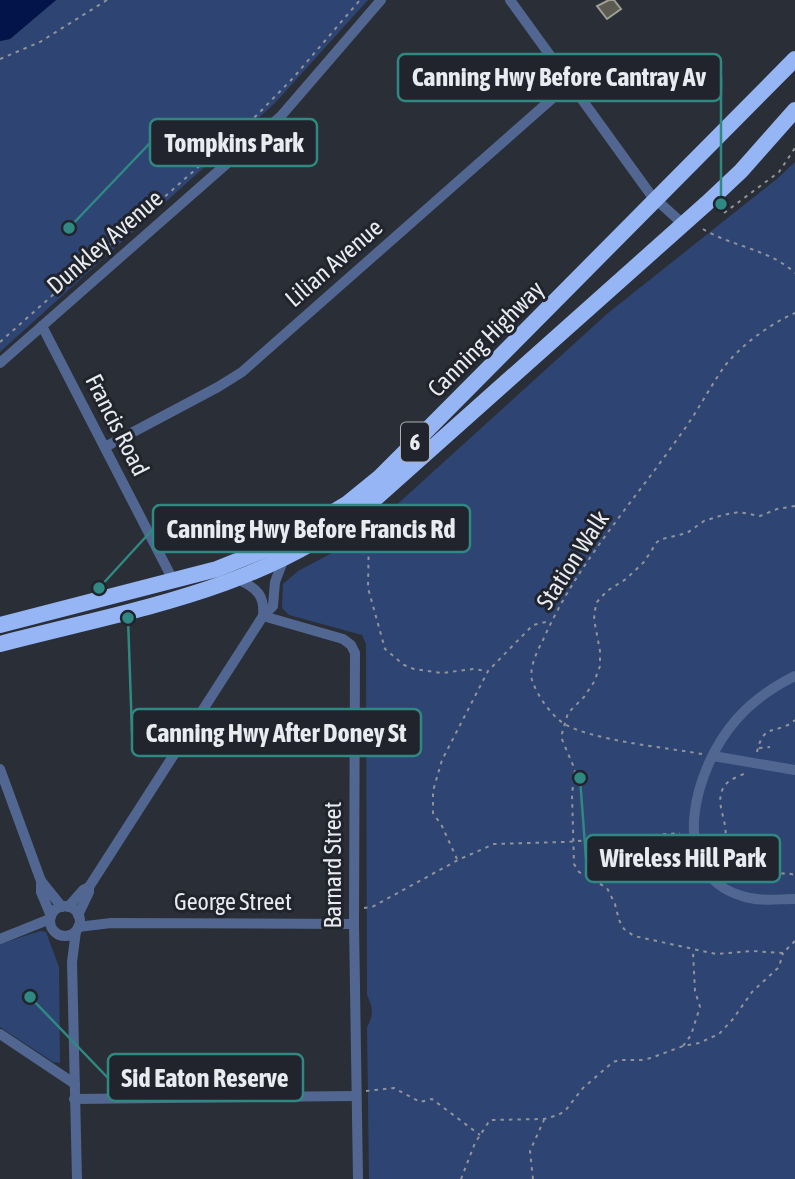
<svg xmlns="http://www.w3.org/2000/svg" width="795" height="1179" viewBox="0 0 795 1179" font-family="'Asap Condensed',sans-serif">
<style>
.green{fill:#2e4473}
.water{fill:#021449}
.building{fill:#5b5b51;stroke:#9e9e93;stroke-width:2}
.lines{fill:none;stroke-linecap:round;stroke-linejoin:round}
.path{stroke:#90949a;stroke-width:2;stroke-dasharray:3.5 5;stroke-linecap:butt}
.minor{stroke:#516791;stroke-width:10}
.highway{stroke:#95b5f4;stroke-width:16}
.labels{text-anchor:middle;stroke-width:6;stroke-linejoin:round;paint-order:stroke}
.shield{fill:#21242c;stroke:#acafb5;stroke-width:2}
.shield-label{font-size:23px;font-weight:bold;fill:#e8ebf0}
.street-label{font-size:24px;fill:#e8ebf0;stroke:#21242c}
.leader{fill:none;stroke:#308882;stroke-width:2.5}
.callout-dot{fill:#308882;stroke:#21242c;stroke-width:2.5}
.callout{fill:#21242c;stroke:#308882;stroke-width:2.5}
.callout-label{font-size:26px;text-anchor:middle;font-weight:bold;fill:#e8ebf0}
</style>
<rect width="100%" height="100%" fill="#2a2e36"/>
<!-- green -->
<g class="green">
<path d="M56 0H368L275 103 0 352V41L10 39Z"/>
<path d="M795 162V1179H369L367 1027C374 1015 373 1008 367 995L366 644 362 635 289 615 282 608 283 584 298 571 360 538 608 313 778 178Z"/>
<path d="M40 931 46 932 59 967 60 1063 53 1062 0 1027V944Z"/>
</g>
<!-- water -->
<path class="water" d="M0 0H56L10 39 0 41Z"/>
<!-- building -->
<path class="building" d="M609 0H614L621 9 607 19 597 6Z"/>
<g class="lines">
<!-- path -->
<g class="path">
<path d="M0 59 40 42 107 0"/>
<path d="M724 213 779 172 795 148"/>
<path d="M703 229C733 247 769 249 795 273"/>
<path d="M0 342 126 230 136 217 152 208 258 114 293 78 360 0"/>
<path d="M795 506 777 509 760 516 739 512 723 515 704 521 687 533 662 539 657 542 644 562 626 579 607 591 596 603 594 619 600 651V666L594 682 584 697 568 713 561 737 575 770 572 794 574 864 579 872 607 888 615 904 619 920 624 929 634 936 716 954 752 951 783 953 795 941"/>
<path d="M364 524 369 531 368 588 385 649 404 665 414 669 442 673 473 669 486 671"/>
<path d="M759 748 770 747"/>
<path d="M757 752C764 721 776 736 795 720"/>
<path d="M702 754C668 748 589 740 563 723 550 714 537 695 532 680 529 668 537 651 543 640 576 565 631 505 678 438 695 416 708 390 724 367 741 345 770 324 795 313"/>
<path d="M457 859 442 826 433 813V791L442 760 488 671 533 625 550 621"/>
<path d="M714 865C716 855 724 848 725 838 729 820 711 800 727 783 732 778 741 776 747 772"/>
<path d="M720 868 729 861 735 868C745 866 748 872 758 874 771 876 782 871 795 875"/>
<path d="M364 908 372 907 458 860 494 844 565 842 680 833"/>
<path d="M683 1046 691 1035 700 1007 695 991 693 952"/>
<path d="M366 1091 394 1088 420 1102 432 1099 480 1135"/>
<path d="M461 1179 475 1143 490 1120 544 1119 558 1115 565 1111 583 1088 613 1062 620 1060H641L651 1058 683 1046 699 1043 719 1034 733 1019 752 992 779 967 783 953"/>
<path d="M533 1179 530 1151 544 1120"/>
</g>
<!-- minor -->
<g class="minor">
<path d="M510 0 651 195 683 224"/>
<path d="M42 326 173 580"/>
<path d="M0 363 281 116 381 0"/>
<path d="M105 447 218 387 242 372 571 82"/>
<path d="M239 580C257 588 265 596 263 616"/>
<path d="M263 616 343 639 351 645 355 653 354 924 358 1179"/>
<path d="M795 676C773 687 752 701 736 720 696 765 663 872 742 896 759 902 777 899 795 899"/>
<path d="M713 756 795 770"/>
<path d="M0 769 41 881V892L51 916"/>
<path d="M41 881 62 907"/>
<circle cx="65" cy="921" r="15"/>
<path d="M68 907 83 890 89 887"/>
<path d="M78 915 89 892V887L263 616 273 606 275 582 283 561"/>
<path d="M78 927 111 923 354 924"/>
<path d="M76 931 72 962 77 1179"/>
<path d="M0 939 50 919"/>
<path d="M0 1034 75 1084"/>
<path d="M74 1099 356 1096"/>
</g>
<!-- highway -->
<g class="highway">
<path d="M0 625 217 569 284 542 348 503 380 477 421 436 795 59"/>
<path d="M0 644C129 610 260 591 367 506L707 203 741 171 795 110"/>
</g>
</g>
<g class="labels">
<!-- shield labels -->
<rect class="shield" x="401" y="422.5" width="28" height="39" rx="5"/>
<g class="shield-label">
<text x="415" y="450">6</text>
</g>
<!-- street labels -->
<g class="street-label">
<text transform="translate(105 242) rotate(-41)" y="8">Dunkley Avenue</text>
<text transform="translate(334 263) rotate(-41)" y="8">Lilian Avenue</text>
<text transform="translate(486 339) rotate(-45)" y="8">Canning Highway</text>
<text transform="translate(117 425) rotate(63)" y="8">Francis Road</text>
<text transform="translate(573 560) rotate(-57)" y="8">Station Walk</text>
<text transform="translate(333 865) rotate(-90)" y="8">Barnard Street</text>
<text x="233" y="910">George Street</text>
</g>
</g>
<!-- callouts -->
<path class="leader" d="M721 204L721 77M69 228L150 143M99 588L153 529M128 618L132 733M580 778L586 858M30 997L108 1078"/>
<g class="callout-dot">
<circle cx="721" cy="204" r="7"/>
<circle cx="69" cy="228" r="7"/>
<circle cx="99" cy="588" r="7"/>
<circle cx="128" cy="618" r="7"/>
<circle cx="580" cy="778" r="7"/>
<circle cx="30" cy="997" r="7"/>
</g>
<g class="callout">
<rect x="398" y="54" width="323" height="47" rx="7"/>
<rect x="150" y="119" width="167" height="47" rx="7"/>
<rect x="153" y="505" width="317" height="47" rx="7"/>
<rect x="132" y="709" width="289" height="47" rx="7"/>
<rect x="586" y="835" width="194" height="47" rx="7"/>
<rect x="108" y="1054" width="195" height="47" rx="7"/>
</g>
<g class="callout-label">
<text x="559" y="86">Canning Hwy Before Cantray Av</text>
<text x="234" y="152">Tompkins Park</text>
<text x="311" y="538">Canning Hwy Before Francis Rd</text>
<text x="276" y="742">Canning Hwy After Doney St</text>
<text x="683" y="867">Wireless Hill Park</text>
<text x="205" y="1087">Sid Eaton Reserve</text>
</g>
</svg>
